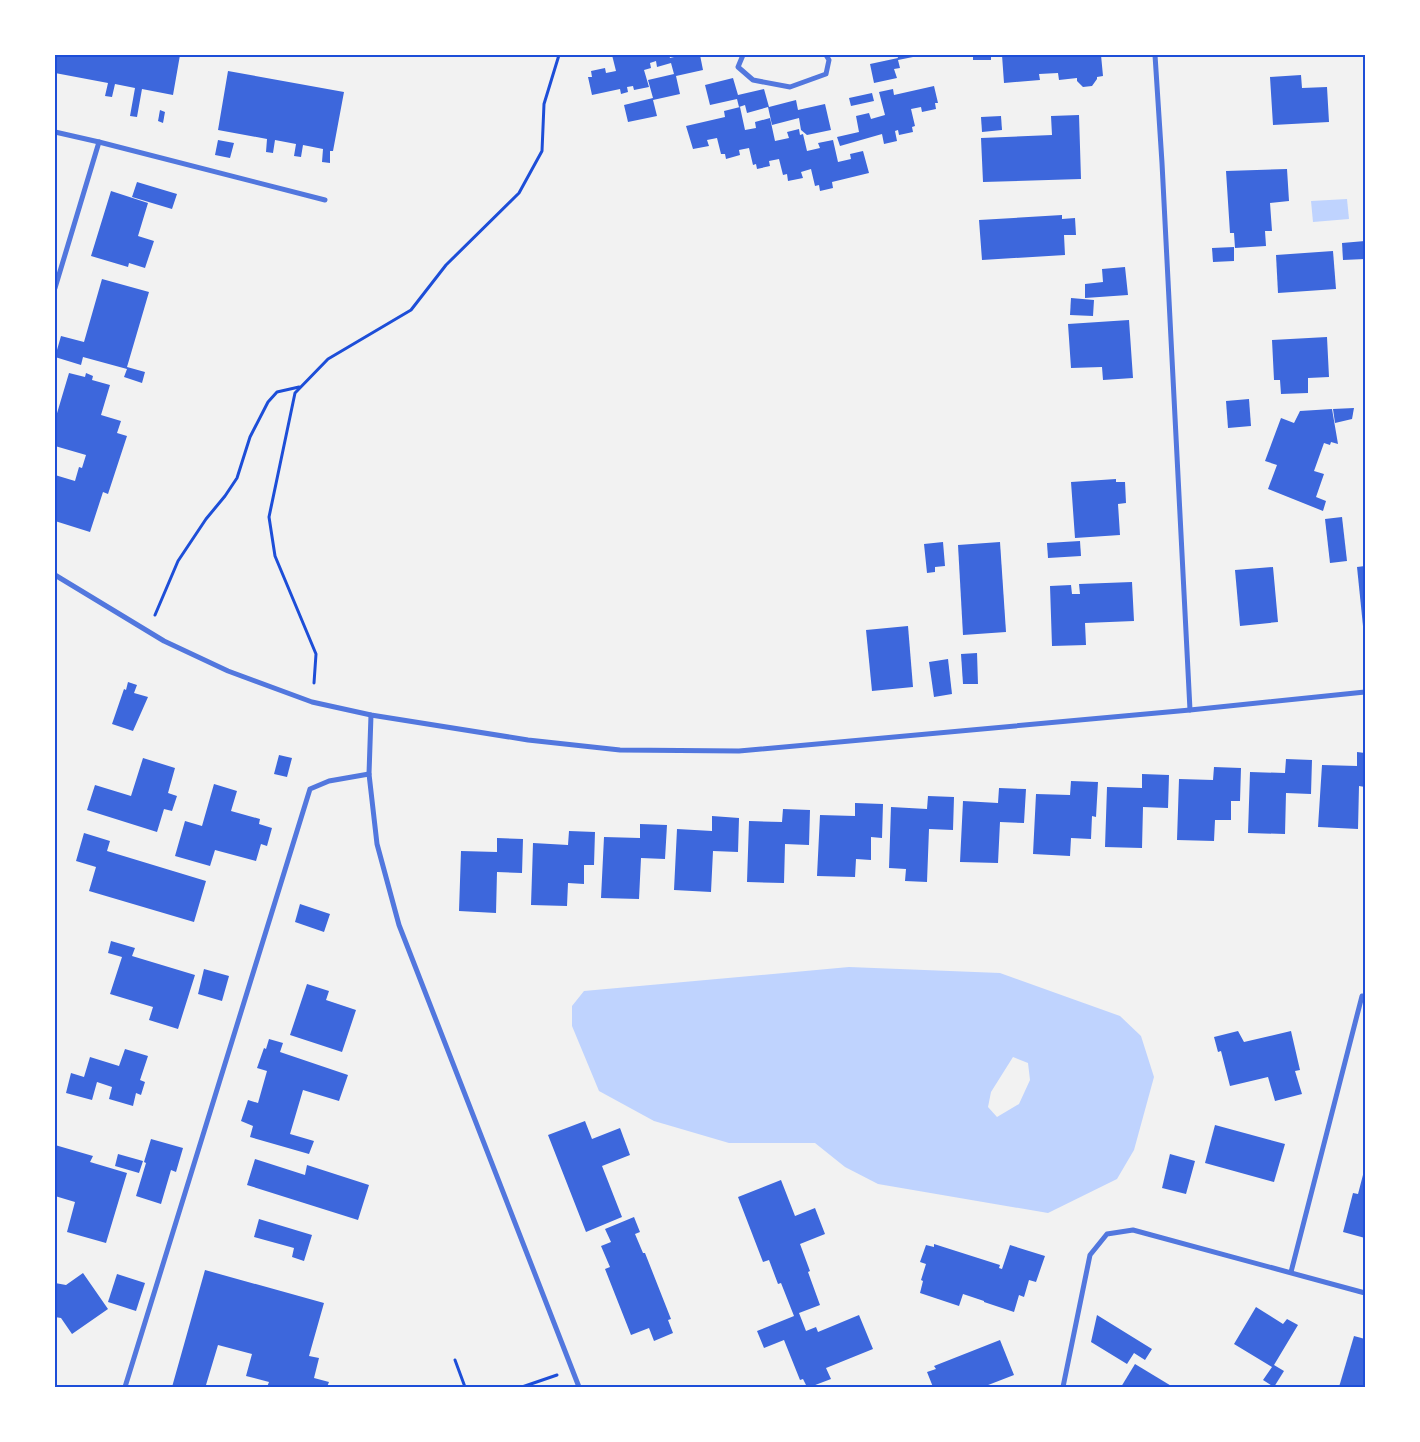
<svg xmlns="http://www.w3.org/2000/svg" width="1420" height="1442" viewBox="0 0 1420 1442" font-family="'PT Sans',sans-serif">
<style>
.water{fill:#bfd3fe;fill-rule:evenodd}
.building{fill:#3d67dc}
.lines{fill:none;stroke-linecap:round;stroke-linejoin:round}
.path{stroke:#1d4ed8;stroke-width:3}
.minor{stroke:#5277de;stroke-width:5}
.neatline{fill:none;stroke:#1d4ed8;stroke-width:2}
</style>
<rect width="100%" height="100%" fill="#f2f2f2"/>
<!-- water -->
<g class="water">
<path d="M1347 199 1349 219 1313 222 1311 201Z"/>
<path d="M849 967 1000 973 1120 1016 1141 1036 1154 1077 1134 1150 1117 1179 1048 1213 878 1184 845 1167 815 1143H729L654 1121 599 1091 572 1026V1006L584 991ZM1013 1057 1028 1063 1030 1080 1019 1104 997 1117 988 1107 991 1092Z"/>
</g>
<!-- building -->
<g class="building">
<path d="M55 55H180L173 95 142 89 137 117 130 116 135 88 115 84 112 97 105 96 108 83 55 73Z"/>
<path d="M612 55H669L670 58 682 55H700L703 70 676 76 680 94 653 100 657 116 628 122 624 105 653 98 648 80 674 74 671 63 657 67 656 61 650 63 651 68 644 70 649 87 634 90 633 86 627 87 628 92 621 94 620 89 592 95 588 77H592L591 71 605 68 606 73 616 71Z"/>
<path d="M897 55 918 56 898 60 900 68 894 69 897 78 874 83 870 64 898 58Z"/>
<rect x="973" y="55" width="18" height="5"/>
<path d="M1002 55H1101L1103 76 1097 77V79L1092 86 1083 87 1077 81V78L1059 80 1058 73 1039 74 1040 80 1004 83Z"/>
<path d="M228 71 344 92 333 151H330V163L322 162 323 149 303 145 301 157 294 156 296 144 275 140 273 153 266 152 267 139 218 130Z"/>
<path d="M1301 75 1302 88 1327 87 1329 122 1273 125 1270 77Z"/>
<path d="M733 78 738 95 764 89 769 107 796 100 798 110 825 104 831 130 807 135 801 130 799 118 772 125 768 107 747 113 745 105 739 107 737 99 710 105 705 85Z"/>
<path d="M934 86 938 103H935L936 109 922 112 921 107 911 109 915 126 912 127 913 132 899 135 898 130 895 131 897 141 884 144 882 134 840 146 837 137 859 132 856 116 869 113 871 119 885 115 879 92 893 89 894 95Z"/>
<path d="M872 93 874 101 851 106 849 98Z"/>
<path d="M740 107 745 130 756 128 755 122 770 118 775 141 789 138 787 132 799 129 800 135 803 134 807 151 820 148 818 143 833 140 838 162 851 159 850 154 863 151 869 173 832 182 833 188 820 191 819 185 815 186 811 169 801 172 803 178 788 181 787 174 783 175 779 159 769 161 770 166 757 169 756 164 753 165 749 148 739 150 740 155 726 159 725 154H721L717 138 707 140 709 146 693 149 686 126 725 117 724 111Z"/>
<path d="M160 110 165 112 163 123 158 121Z"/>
<path d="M1079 115 1081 179 983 182 981 138 1052 135 1051 116Z"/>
<path d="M1001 116 1002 130 982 132 981 117Z"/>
<path d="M218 140 234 143 230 158 215 155Z"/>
<path d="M1287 169 1289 201 1270 203 1272 231H1265L1266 246 1235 248 1234 233H1230L1226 171Z"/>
<path d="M137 182 177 194 172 209 132 197Z"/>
<path d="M111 191 148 203 138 236 154 241 145 268 129 263 128 267 91 256Z"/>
<path d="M1062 215V219L1075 218 1076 235H1064L1065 255 982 260 979 220Z"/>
<path d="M1365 241V259L1343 260 1342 243Z"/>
<path d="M1234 247V261L1213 262 1212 248Z"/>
<path d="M1333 251 1336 289 1278 293 1276 255Z"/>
<path d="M1125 267 1128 295 1085 298V284L1103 282 1102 269Z"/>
<path d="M102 279 149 292 127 367 145 372 142 383 124 377 127 369 83 357 81 365 55 357 61 336 84 342Z"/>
<path d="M1071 298 1094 300 1093 316 1070 315Z"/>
<path d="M1129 320 1133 378 1103 380 1102 367 1071 368 1068 324Z"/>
<path d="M1327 337 1329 377 1308 378V393L1281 394 1280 380H1274L1272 340Z"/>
<path d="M69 373 85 377 86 373 93 376 92 380 110 385 101 415 121 421 117 433 127 436 108 494 103 492 90 532 55 521V475L75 481 79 467 82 468 86 455 55 446V420Z"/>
<path d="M1249 399 1251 426 1228 428 1226 401Z"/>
<path d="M1354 408 1352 419 1335 423 1333 409Z"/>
<path d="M1332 409 1338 444 1331 442 1330 445 1324 443 1314 471 1324 474 1316 497 1326 501 1323 511 1268 489 1277 465 1265 461 1281 418 1294 423 1300 411Z"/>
<path d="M1116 479V482H1125L1126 503 1118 504 1120 535 1075 538 1071 482Z"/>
<path d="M1342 517 1347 561 1330 563 1325 519Z"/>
<path d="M1080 541 1081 556 1048 558 1047 543Z"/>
<path d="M943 542 945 566 935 567V572L927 573 924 544Z"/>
<path d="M1000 542 1006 632 963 635 958 545Z"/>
<path d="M1365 566V626H1363L1357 567Z"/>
<path d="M1273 567 1278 622 1240 626 1235 570Z"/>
<path d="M1132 582 1134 621 1085 623 1086 645 1052 646 1050 586 1071 585 1072 594H1080L1079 584Z"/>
<path d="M908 626 913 687 872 691 866 630Z"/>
<path d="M977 653 978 684H963L961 654Z"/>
<path d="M948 659 952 694 934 697 929 662Z"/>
<path d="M128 682 137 685 134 693 148 697 133 731 112 724 124 689 126 690Z"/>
<path d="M1357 752 1365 753V787L1359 786 1358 829 1318 827 1322 765 1357 766Z"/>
<path d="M279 755 292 758 287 777 274 774Z"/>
<path d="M143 758 175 768 168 793 177 796 172 811 164 809 157 832 87 810 95 785 131 796Z"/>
<path d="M1286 759 1312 760 1311 794 1286 793 1285 834 1248 833 1250 772 1285 773Z"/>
<path d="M1214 767 1241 768 1240 801H1231V820H1215L1214 841 1177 840 1179 779 1213 780Z"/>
<path d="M1142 774 1169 775 1168 808 1143 807 1142 848 1105 847 1107 787 1142 788Z"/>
<path d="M1071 781 1098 782 1096 817 1092 816 1091 839 1071 838 1070 856 1033 854 1036 794 1070 795Z"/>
<path d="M214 784 237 791 231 811 260 819 259 824 272 828 267 846 261 844 256 861 215 850 210 866 175 856 185 821 202 826Z"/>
<path d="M999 788 1026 789 1024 823 1000 822 998 863 960 862 963 801 998 803Z"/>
<path d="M928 796 954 797 953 830 929 829 927 882 905 881 906 869 889 868 891 807 927 809Z"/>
<path d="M855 803 883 804 882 838 871 837V860L856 859 855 877 817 876 820 815 855 816Z"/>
<path d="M783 809 810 810 809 845 785 844 784 883 747 882 749 821 782 822Z"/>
<path d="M712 816 739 818 738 852 713 851 711 892 674 890 677 829 712 831Z"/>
<path d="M640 824 667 825 665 859 641 858 639 899 601 898 604 837 640 838Z"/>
<path d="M569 831 595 832 594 865H584V884L568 883 567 906 531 905 533 843 568 845Z"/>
<path d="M84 833 110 841 107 851 206 881 194 922 89 891 96 867 76 861Z"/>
<path d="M497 838 523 839 522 873 497 872 496 913 459 911 461 851 497 852Z"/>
<path d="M300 904 330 914 324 932 295 922Z"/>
<path d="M111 941 135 948 132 956 195 975 178 1029 149 1020 153 1007 110 994 122 957 108 953Z"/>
<path d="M204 969 229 976 222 1001 198 994Z"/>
<path d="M307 984 329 991 326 1000 356 1010 342 1052 290 1035Z"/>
<path d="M1238 1031 1244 1042 1291 1031 1300 1070 1295 1071 1302 1094 1275 1101 1268 1077 1230 1086 1221 1051 1218 1052 1214 1037Z"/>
<path d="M269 1039 283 1043 280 1052 348 1075 339 1101 303 1090 290 1134 314 1141 309 1154 250 1137 253 1126 241 1121 248 1100 258 1103 267 1071 257 1068 264 1048 266 1049Z"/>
<path d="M125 1049 148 1056 140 1080 145 1082 141 1095 136 1093 133 1106 109 1099 112 1087 97 1082 92 1100 66 1093 71 1073 84 1077 90 1057 119 1066Z"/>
<path d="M585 1121 592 1139 620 1128 630 1155 602 1166 622 1217 586 1232 548 1135Z"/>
<path d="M1215 1125 1285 1144 1274 1182 1205 1163Z"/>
<path d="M151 1139 183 1148 176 1172 171 1170 161 1204 136 1196 146 1163 144 1162Z"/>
<path d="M55 1145 93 1156 90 1162 127 1173 106 1243 67 1232 75 1202 55 1196Z"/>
<path d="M118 1154 143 1161 139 1173 115 1166Z"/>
<path d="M1170 1154 1195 1161 1186 1194 1162 1188Z"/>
<path d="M255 1159 305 1175 307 1165 369 1185 358 1220 247 1185Z"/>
<path d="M1364 1171H1365V1238L1343 1232 1353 1193 1358 1194Z"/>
<path d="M781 1180 795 1216 815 1208 825 1234 800 1244 810 1271 808 1272 820 1305 799 1313 806 1331 816 1327 818 1332 859 1315 873 1349 826 1368 831 1379 810 1387H807L803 1379 800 1380 784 1340 764 1348 757 1331 794 1316 781 1283 778 1284 769 1260 763 1262 738 1197Z"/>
<path d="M634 1217 640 1232 635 1234 643 1253H645L671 1319 668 1320 673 1333 654 1341 649 1328 631 1335 605 1269 610 1267 601 1246 611 1242 605 1229Z"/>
<path d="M259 1219 312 1235 304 1261 292 1257 294 1248 254 1237Z"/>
<path d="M934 1244 1000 1265 999 1268 1002 1269 1010 1245 1045 1256 1036 1282 1029 1280 1024 1297 1019 1295 1014 1312 984 1302V1301L963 1294 959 1306 920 1293 923 1281 921 1280 926 1264 920 1262 926 1245 934 1247Z"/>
<path d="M205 1270 324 1303 309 1356 319 1358 314 1378 329 1382 327 1387H267L269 1382 246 1376 252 1354 218 1345 206 1385 210 1387H172Z"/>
<path d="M83 1273 108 1309 72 1334 61 1318 55 1317V1283L66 1285Z"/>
<path d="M117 1274 145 1283 136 1311 108 1302Z"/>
<path d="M1256 1307 1283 1324 1287 1319 1298 1325 1274 1365 1284 1371 1274 1387 1263 1380 1272 1367 1234 1344Z"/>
<path d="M1097 1315 1152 1349 1145 1360 1134 1353 1127 1364 1091 1342Z"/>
<path d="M1354 1336 1365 1339V1387H1339Z"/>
<path d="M1000 1340 1014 1375 983 1387H942L941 1385 933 1387 927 1372 936 1369 934 1366Z"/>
<path d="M1135 1364 1173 1387H1121Z"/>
</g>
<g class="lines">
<!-- path -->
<g class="path">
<path d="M155 615 178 561 206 519 225 496 237 478 250 437 268 402 277 392 299 387"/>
<path d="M314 683 316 654 275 556 269 517 295 393 328 359 411 310 446 265 519 193 542 151 544 104 559 55"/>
<path d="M455 1360 465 1387"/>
<path d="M522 1387 557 1375"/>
</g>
<!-- minor -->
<g class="minor">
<path d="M743 55 738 67 753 80 790 87 826 74 829 60 826 55"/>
<path d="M1155 55 1162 163 1190 710"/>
<path d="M55 132 99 142 325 200"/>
<path d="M55 288 99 142"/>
<path d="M55 575 164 641 228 671 312 702 371 715 528 740 620 750 739 751 1190 710 1365 692"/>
<path d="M371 715 369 774 377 844 399 925 579 1387"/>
<path d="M1291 1272 1362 996"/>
<path d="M125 1387 310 789 329 781 369 774"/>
<path d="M1063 1387 1090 1255 1107 1234 1133 1230 1365 1293"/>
</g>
</g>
<!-- border -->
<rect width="1420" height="1442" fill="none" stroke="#ffffff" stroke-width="112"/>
<rect x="56" y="56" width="1308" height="1330" class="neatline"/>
</svg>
